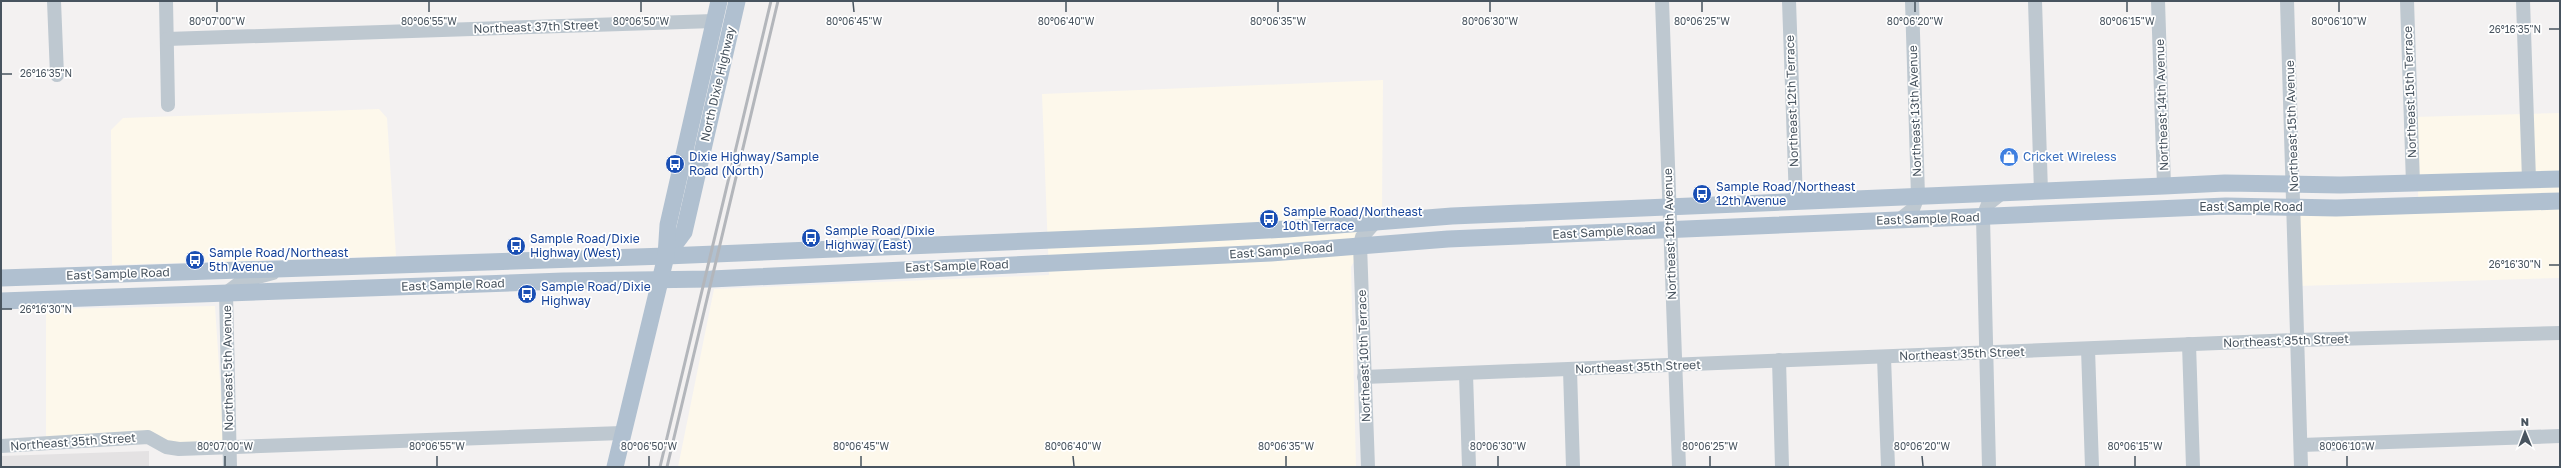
<svg xmlns="http://www.w3.org/2000/svg" width="2561" height="468" viewBox="0 0 2561 468" font-family="'Golos Text',sans-serif">
<style>
.commercial{fill:#fdf8eb}
.education{fill:#e4e2e3}
.lines{fill:none;stroke-linecap:round;stroke-linejoin:round}
.minor{stroke:#bec8d0;stroke-width:14}
.major{stroke:#b0c0d0;stroke-width:17}
.rail{stroke:#b3b6bb;stroke-width:3}
.ticks{fill:none;stroke:#48545f;stroke-width:1.5}
.labels{text-anchor:middle;stroke-width:3.5;stroke-linejoin:round;paint-order:stroke}
.street-label{font-size:12px;fill:#48545f;stroke:#fff}
.transit-label{font-size:12px;fill:#164399;stroke:#fff;text-anchor:start}
.shop-label{font-size:12px;fill:#366cbe;stroke:#fff;text-anchor:start}
.ticks-label{font-size:10px;text-anchor:middle;fill:#48545f;stroke:#fff;stroke-width:3.5;stroke-linejoin:round;paint-order:stroke}
</style>
<rect width="100%" height="100%" fill="#f3f1f1"/>
<!-- commercial -->
<g class="commercial">
<path d="M1383 80 1382 211 1351 267 1356 467H678L714 289 1049 275 1042 94Z"/>
<path d="M379 109 387 118 396 256 112 265 111 130 123 118Z"/>
<path d="M2560 113V278L2299 286V212L2419 211 2414 117Z"/>
<path d="M215 306 224 441 171 443 46 439V309Z"/>
</g>
<!-- education -->
<path class="education" d="M149 451V467H1V456Z"/>
<g class="lines">
<!-- minor -->
<g class="minor">
<path d="M54 1 57 75"/>
<path d="M166 1 168 105"/>
<path d="M1662 1 1679 467"/>
<path d="M1789 1 1796 201"/>
<path d="M2035 1 2041 192"/>
<path d="M2158 1 2164 186"/>
<path d="M2287 1 2301 467"/>
<path d="M2407 1 2413 184"/>
<path d="M2523 1 2529 180"/>
<path d="M167 39 714 21"/>
<path d="M1899 220 1913 209 1918 196 1912 1"/>
<path d="M2189 344 2193 467"/>
<path d="M2088 349 2092 467"/>
<path d="M1884 357 1888 467"/>
<path d="M1779 360 1782 467"/>
<path d="M1570 370 1573 467"/>
<path d="M1466 374 1469 467"/>
<path d="M1364 377 2297 340 2560 333"/>
<path d="M2301 445 2560 436"/>
<path d="M1 446 148 437 166 447 179 449 622 433"/>
<path d="M230 467 226 293 242 281 273 273"/>
<path d="M1368 467 1360 245 1362 237 1377 220"/>
<path d="M1989 467 1983 217 1988 204 2002 193"/>
</g>
<!-- major -->
<g class="major">
<path d="M666 256 684 232 737 1"/>
<path d="M1 278 666 256 1150 236 1287 229 1452 216 2164 186 2225 183 2340 185 2560 179"/>
<path d="M1 301 563 281 711 279 1271 253 1448 239 2226 206 2336 208 2560 201"/>
<path d="M615 467 666 256 668 225 719 1"/>
</g>
<!-- rail -->
<g class="rail">
<path d="M660 467 771 1"/>
<path d="M667 467 778 1"/>
</g>
</g>
<!-- ticks -->
<path class="ticks" d="M217 2V12M429 2V12M641 2V12M853 2 854 12M1066 2V12M1278 2V12M1490 2V12M1702 2V12M1915 2V12M2127 2V12M2339 2V12M2549 29H2559M2 74H12M2549 265H2559M2 309H12M225 456V466M437 456V466M649 456V466M861 456V466M1073 456 1074 466M1286 456V466M1498 456V466M1710 456V466M1922 456 1923 466M2135 456V466M2347 456V466"/>
<!-- icons -->
<defs>
<g id="shop-disc" transform="scale(1)"><circle r="9.5" fill="#3f7fe0" stroke="#fff"/><path d="M-5-2.5h2.3a2.7 3.5 0 0 1 5.4 0H5L5.5 6h-11ZM-1.5-2.5h3a1.5 2.3 0 0 0-3 0Z" fill="#fff"/></g>
<g id="bus-disc" transform="scale(1)"><circle r="9.5" fill="#1a4fb4" stroke="#fff"/><path d="M-5-6H5V4H4V6H2V4H-2V6H-4V4H-5ZM-3.5-4V0h7V-4ZM-3.5 1.2v1.5H-2V1.2ZM2 1.2v1.5H3.5V1.2Z" fill="#fff"/></g>
</defs>
<g fill-rule="evenodd">
<use href="#shop-disc" x="2009" y="157"/>
<use href="#bus-disc" x="675" y="164"/>
<use href="#bus-disc" x="1702" y="194"/>
<use href="#bus-disc" x="1269" y="219"/>
<use href="#bus-disc" x="811" y="238"/>
<use href="#bus-disc" x="516" y="246"/>
<use href="#bus-disc" x="195" y="260"/>
<use href="#bus-disc" x="527" y="294"/>
</g>
<g class="labels">
<!-- street labels -->
<g class="street-label">
<text transform="translate(536 27) rotate(-2)" y="4">Northeast 37th Street</text>
<text transform="translate(718 84) rotate(-77)" y="4">North Dixie Highway</text>
<text transform="translate(2410 92) rotate(-92)" y="4">Northeast 15th Terrace</text>
<text transform="translate(1792 101) rotate(-92)" y="4">Northeast 12th Terrace</text>
<text transform="translate(2162 105) rotate(-92)" y="4">Northeast 14th Avenue</text>
<text transform="translate(1915 111) rotate(-92)" y="4">Northeast 13th Avenue</text>
<text transform="translate(2292 126) rotate(-92)" y="4">Northeast 15th Avenue</text>
<text x="2251" y="211">East Sample Road</text>
<text transform="translate(1928 219) rotate(-2)" y="4">East Sample Road</text>
<text transform="translate(1604 232) rotate(-3)" y="4">East Sample Road</text>
<text transform="translate(1670 234) rotate(-92)" y="4">Northeast 12th Avenue</text>
<text transform="translate(1281 251) rotate(-4)" y="4">East Sample Road</text>
<text transform="translate(957 266) rotate(-2)" y="4">East Sample Road</text>
<text transform="translate(118 274) rotate(-2)" y="4">East Sample Road</text>
<text transform="translate(453 285) rotate(-2)" y="4">East Sample Road</text>
<text transform="translate(2286 341) rotate(-2)" y="4">Northeast 35th Street</text>
<text transform="translate(1962 354) rotate(-2)" y="4">Northeast 35th Street</text>
<text transform="translate(1364 356) rotate(-92)" y="4">Northeast 10th Terrace</text>
<text transform="translate(1638 367) rotate(-2)" y="4">Northeast 35th Street</text>
<text transform="translate(228 368) rotate(-91)" y="4">Northeast 5th Avenue</text>
<text transform="translate(73 442) rotate(-4)" y="4">Northeast 35th Street</text>
</g>
<!-- transit labels -->
<g class="transit-label">
<text x="689" y="161">Dixie Highway/Sample<tspan x="689" dy="14">Road (North)</tspan></text>
<text x="1716" y="191">Sample Road/Northeast<tspan x="1716" dy="14">12th Avenue</tspan></text>
<text x="1283" y="216">Sample Road/Northeast<tspan x="1283" dy="14">10th Terrace</tspan></text>
<text x="825" y="235">Sample Road/Dixie<tspan x="825" dy="14">Highway (East)</tspan></text>
<text x="530" y="243">Sample Road/Dixie<tspan x="530" dy="14">Highway (West)</tspan></text>
<text x="209" y="257">Sample Road/Northeast<tspan x="209" dy="14">5th Avenue</tspan></text>
<text x="541" y="291">Sample Road/Dixie<tspan x="541" dy="14">Highway</tspan></text>
</g>
<!-- shop labels -->
<g class="shop-label">
<text x="2023" y="161">Cricket Wireless</text>
</g>
</g>
<g class="ticks-label">
<text x="217" y="25">80°07'00"W</text>
<text x="429" y="25">80°06'55"W</text>
<text x="641" y="25">80°06'50"W</text>
<text x="854" y="25">80°06'45"W</text>
<text x="1066" y="25">80°06'40"W</text>
<text x="1278" y="25">80°06'35"W</text>
<text x="1490" y="25">80°06'30"W</text>
<text x="1702" y="25">80°06'25"W</text>
<text x="1915" y="25">80°06'20"W</text>
<text x="2127" y="25">80°06'15"W</text>
<text x="2339" y="25">80°06'10"W</text>
<text x="2515" y="33">26°16'35"N</text>
<text x="46" y="77">26°16'35"N</text>
<text x="2515" y="268">26°16'30"N</text>
<text x="46" y="313">26°16'30"N</text>
<text x="225" y="450">80°07'00"W</text>
<text x="437" y="450">80°06'55"W</text>
<text x="649" y="450">80°06'50"W</text>
<text x="861" y="450">80°06'45"W</text>
<text x="1073" y="450">80°06'40"W</text>
<text x="1286" y="450">80°06'35"W</text>
<text x="1498" y="450">80°06'30"W</text>
<text x="1710" y="450">80°06'25"W</text>
<text x="1922" y="450">80°06'20"W</text>
<text x="2135" y="450">80°06'15"W</text>
<text x="2347" y="450">80°06'10"W</text>
</g>
<!-- border -->
<rect width="2561" height="468" fill="none" stroke="#48545f" stroke-width="4"/>
<!-- north arrow -->
<g transform="translate(2525 432) rotate(359)" stroke="#ffffff" stroke-width="3" paint-order="stroke">
<path d="M0-3L7 15L0 10L-7 15Z" fill="#48545f"/>
<text y="-6" font-size="11" font-weight="bold" text-anchor="middle" fill="#48545f">N</text>
</g>
</svg>
